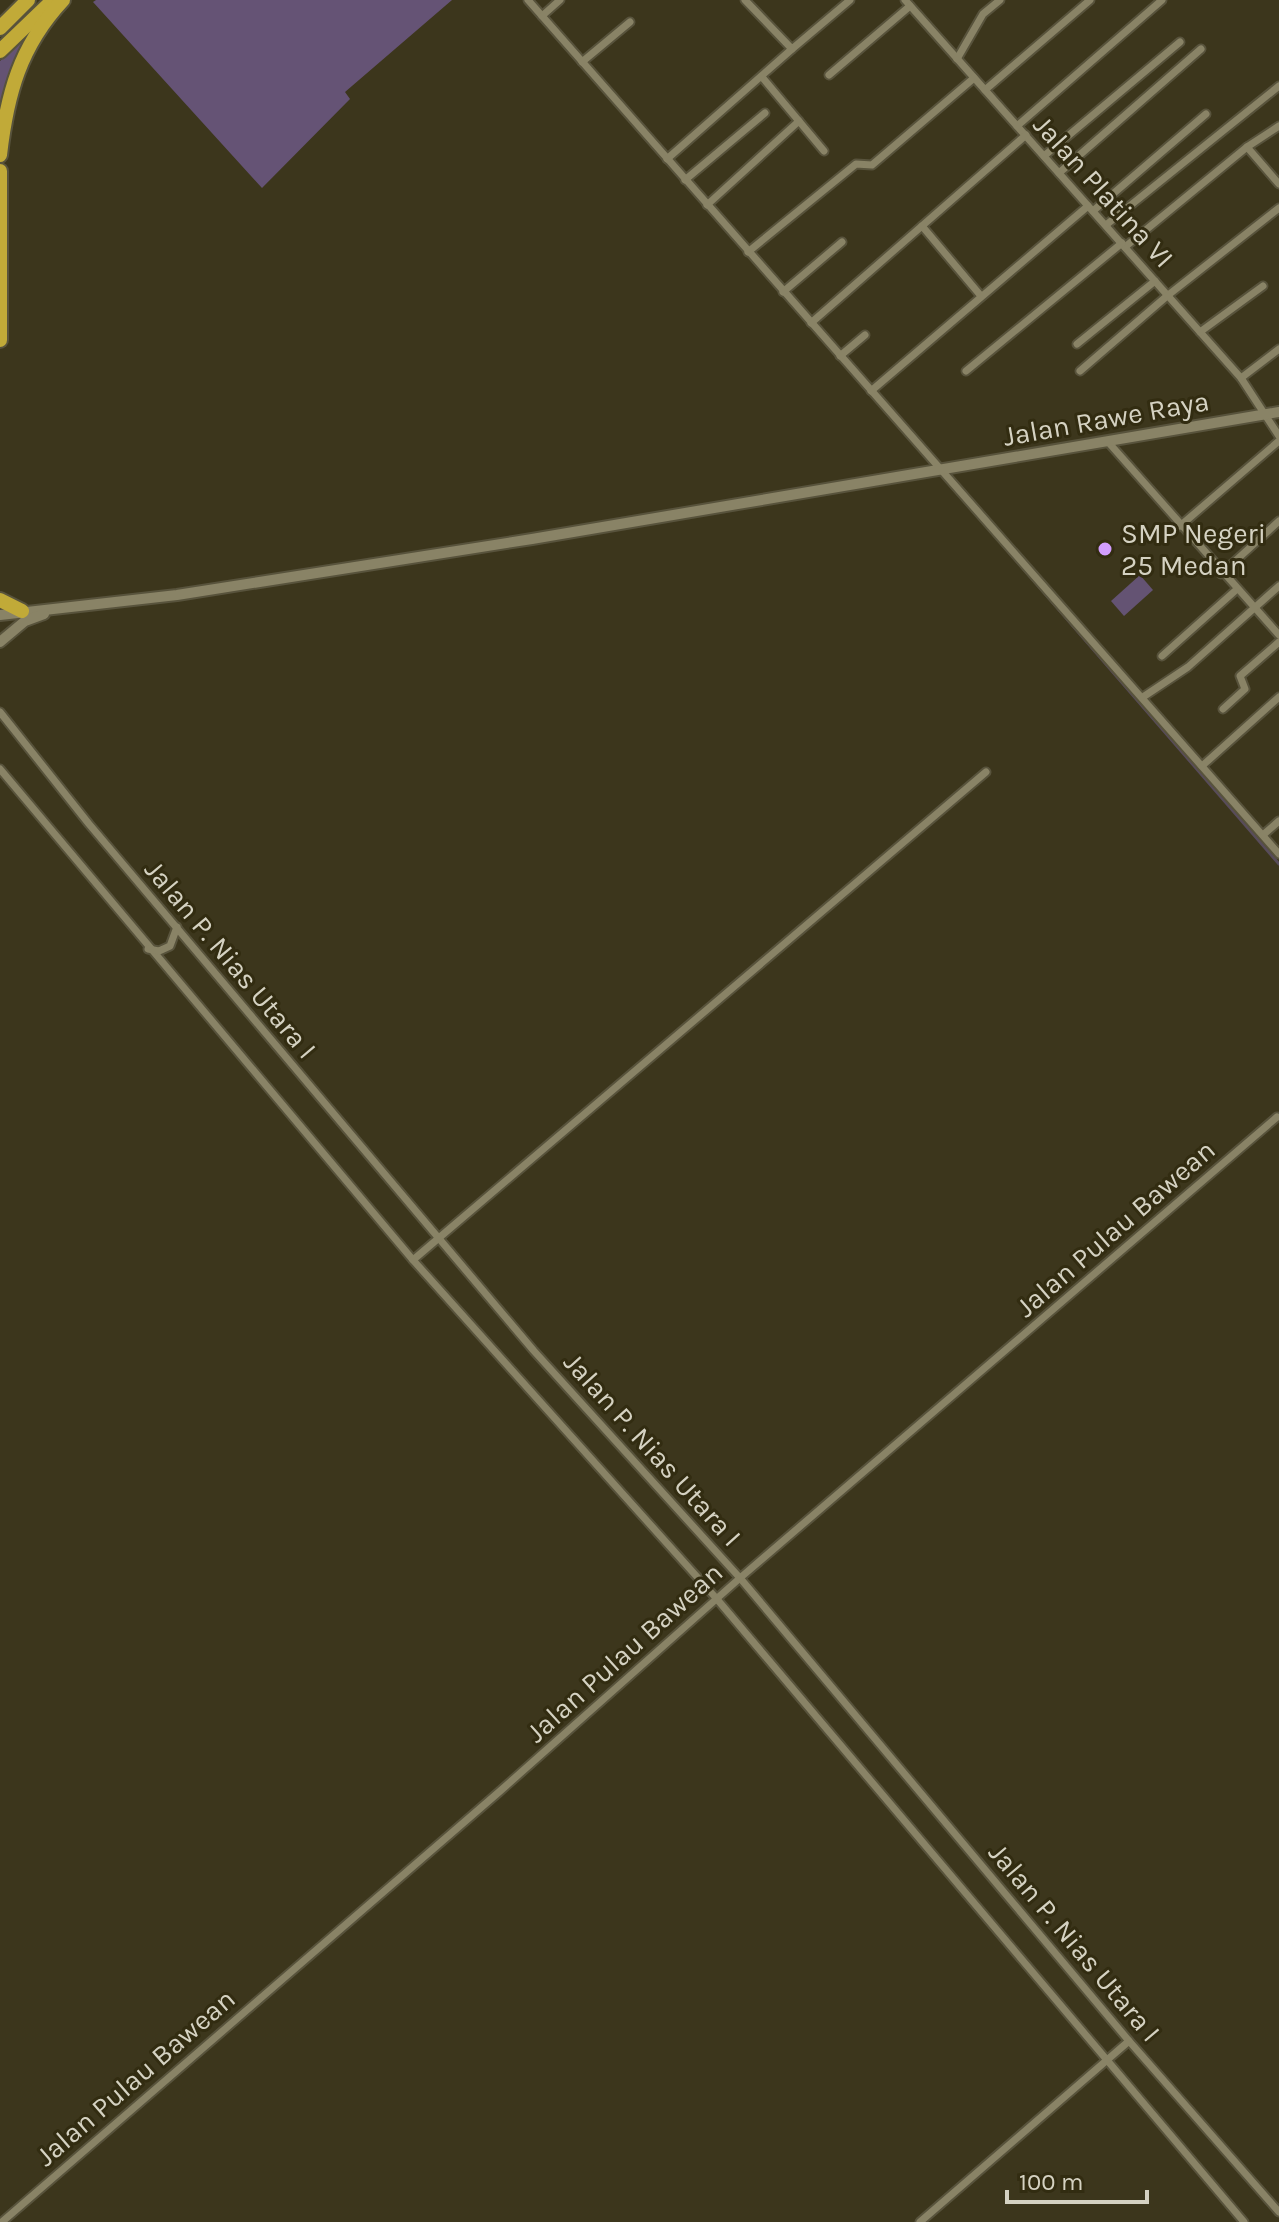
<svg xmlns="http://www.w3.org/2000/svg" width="1279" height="2222" viewBox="0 0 1279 2222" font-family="Karla,sans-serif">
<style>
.green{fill:#645373}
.forest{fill:#655375}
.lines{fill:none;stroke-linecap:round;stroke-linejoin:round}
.stream{stroke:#584c5a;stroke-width:3}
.street-casing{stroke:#58533c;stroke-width:11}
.secondary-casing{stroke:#58533c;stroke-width:14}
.highway-casing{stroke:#58533c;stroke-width:18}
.street{stroke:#898366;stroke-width:7}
.secondary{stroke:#898366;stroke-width:10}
.highway{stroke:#c1aa38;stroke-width:14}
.poi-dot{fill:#d29dfd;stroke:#322c11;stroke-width:3}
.labels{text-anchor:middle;stroke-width:6;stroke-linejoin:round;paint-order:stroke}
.street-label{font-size:28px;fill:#d5d2c2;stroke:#322c11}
.poi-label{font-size:28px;fill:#d5d2c2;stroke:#322c11;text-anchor:start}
</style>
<rect width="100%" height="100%" fill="#3c361c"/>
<!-- green -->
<g class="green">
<path d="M24 38 8 79 0 117V61Z"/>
<path d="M1140 575 1153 590 1124 616 1111 601Z"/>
</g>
<!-- forest -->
<path class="forest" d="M96 0H452L345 92 350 99 262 188 93 2Z"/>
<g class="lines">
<!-- stream -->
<path class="stream" d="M1001 543 1279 864"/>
<!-- street casing -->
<g class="street-casing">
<g id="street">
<path d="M528 0 1279 854"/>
<path d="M745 0 792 49 850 0"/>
<path d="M905 0 1241 378 1279 436"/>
<path d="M542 16 560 0"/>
<path d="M957 59 983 14 1000 0"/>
<path d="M582 62 630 22"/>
<path d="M829 75 910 6"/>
<path d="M762 77 824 151"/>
<path d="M985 90 1090 0"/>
<path d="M1017 126 1162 0"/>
<path d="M1247 147 1279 184"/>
<path d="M1044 156 1180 42"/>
<path d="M667 159 792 49"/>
<path d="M1059 173 1201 49"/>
<path d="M685 180 765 113"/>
<path d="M707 205 799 121"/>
<path d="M1093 211 1206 114"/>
<path d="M1106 225 1279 86"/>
<path d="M922 226 981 296"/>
<path d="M1125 247 1247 147 1279 126"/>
<path d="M748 252 856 164 872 165 974 78"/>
<path d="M783 292 842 242"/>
<path d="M811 323 1026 135"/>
<path d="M1200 332 1263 286"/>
<path d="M1077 344 1155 281"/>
<path d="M840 356 865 335"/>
<path d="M966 371 1122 243"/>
<path d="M1080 371 1167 296 1279 208"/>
<path d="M1241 378 1279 349"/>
<path d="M871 391 1088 206"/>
<path d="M1109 443 1279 635"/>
<path d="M1180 526 1279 441"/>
<path d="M1221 574 1279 521"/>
<path d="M1162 656 1236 590"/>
<path d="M1143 697 1188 667 1279 586"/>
<path d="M1223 709 1245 689 1240 676 1279 642"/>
<path d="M0 712 89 824 534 1351 740 1578 1129 2041 1279 2212"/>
<path d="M1202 766 1279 697"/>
<path d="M0 769 413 1260 716 1598 1244 2222"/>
<path d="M1263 835 1279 821"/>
<path d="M148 949 159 951 170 946 177 927"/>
<path d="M413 1260 986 772"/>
<path d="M2 2222 499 1792 740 1578 1277 1117"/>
<path d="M920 2222 1129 2041"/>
</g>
</g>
<!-- secondary casing -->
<g class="secondary-casing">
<g id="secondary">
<path d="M0 615 177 595 532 539 1279 412"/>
<path d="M0 642 25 621 44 614"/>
</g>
</g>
<!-- highway casing -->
<g class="highway-casing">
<g id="highway">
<path d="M0 28 28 0"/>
<path d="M0 51 50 3"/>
<path d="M0 155C7 94 20 46 63 0"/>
<path d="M0 171V340"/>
<path d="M0 600 22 611"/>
</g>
</g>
<!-- street -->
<use href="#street" class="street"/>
<!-- secondary -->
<use href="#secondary" class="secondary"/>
<!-- highway -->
<use href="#highway" class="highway"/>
</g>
<!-- markers -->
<circle class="poi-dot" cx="1105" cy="549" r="8"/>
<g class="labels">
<!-- street labels -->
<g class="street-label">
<text transform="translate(1104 191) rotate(48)" y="10">Jalan Platina VI</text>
<text transform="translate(1106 418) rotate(-10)" y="10">Jalan Rawe Raya</text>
<text transform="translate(231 959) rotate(50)" y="10">Jalan P. Nias Utara I</text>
<text transform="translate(1115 1228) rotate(-41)" y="10">Jalan Pulau Bawean</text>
<text transform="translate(653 1449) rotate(48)" y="10">Jalan P. Nias Utara I</text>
<text transform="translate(624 1652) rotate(-42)" y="10">Jalan Pulau Bawean</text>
<text transform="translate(1075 1942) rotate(50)" y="10">Jalan P. Nias Utara I</text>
<text transform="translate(135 2077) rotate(-41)" y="10">Jalan Pulau Bawean</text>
</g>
<!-- poi labels -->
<g class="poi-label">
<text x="1121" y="543">SMP Negeri<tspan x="1121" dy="32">25 Medan</tspan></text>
</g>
</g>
<!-- scale -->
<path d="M1007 2190v12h140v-12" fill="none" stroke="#d5d2c2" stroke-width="4"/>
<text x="1019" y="2190" font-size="24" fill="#d5d2c2" stroke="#322c11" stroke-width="6" paint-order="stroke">100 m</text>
</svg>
